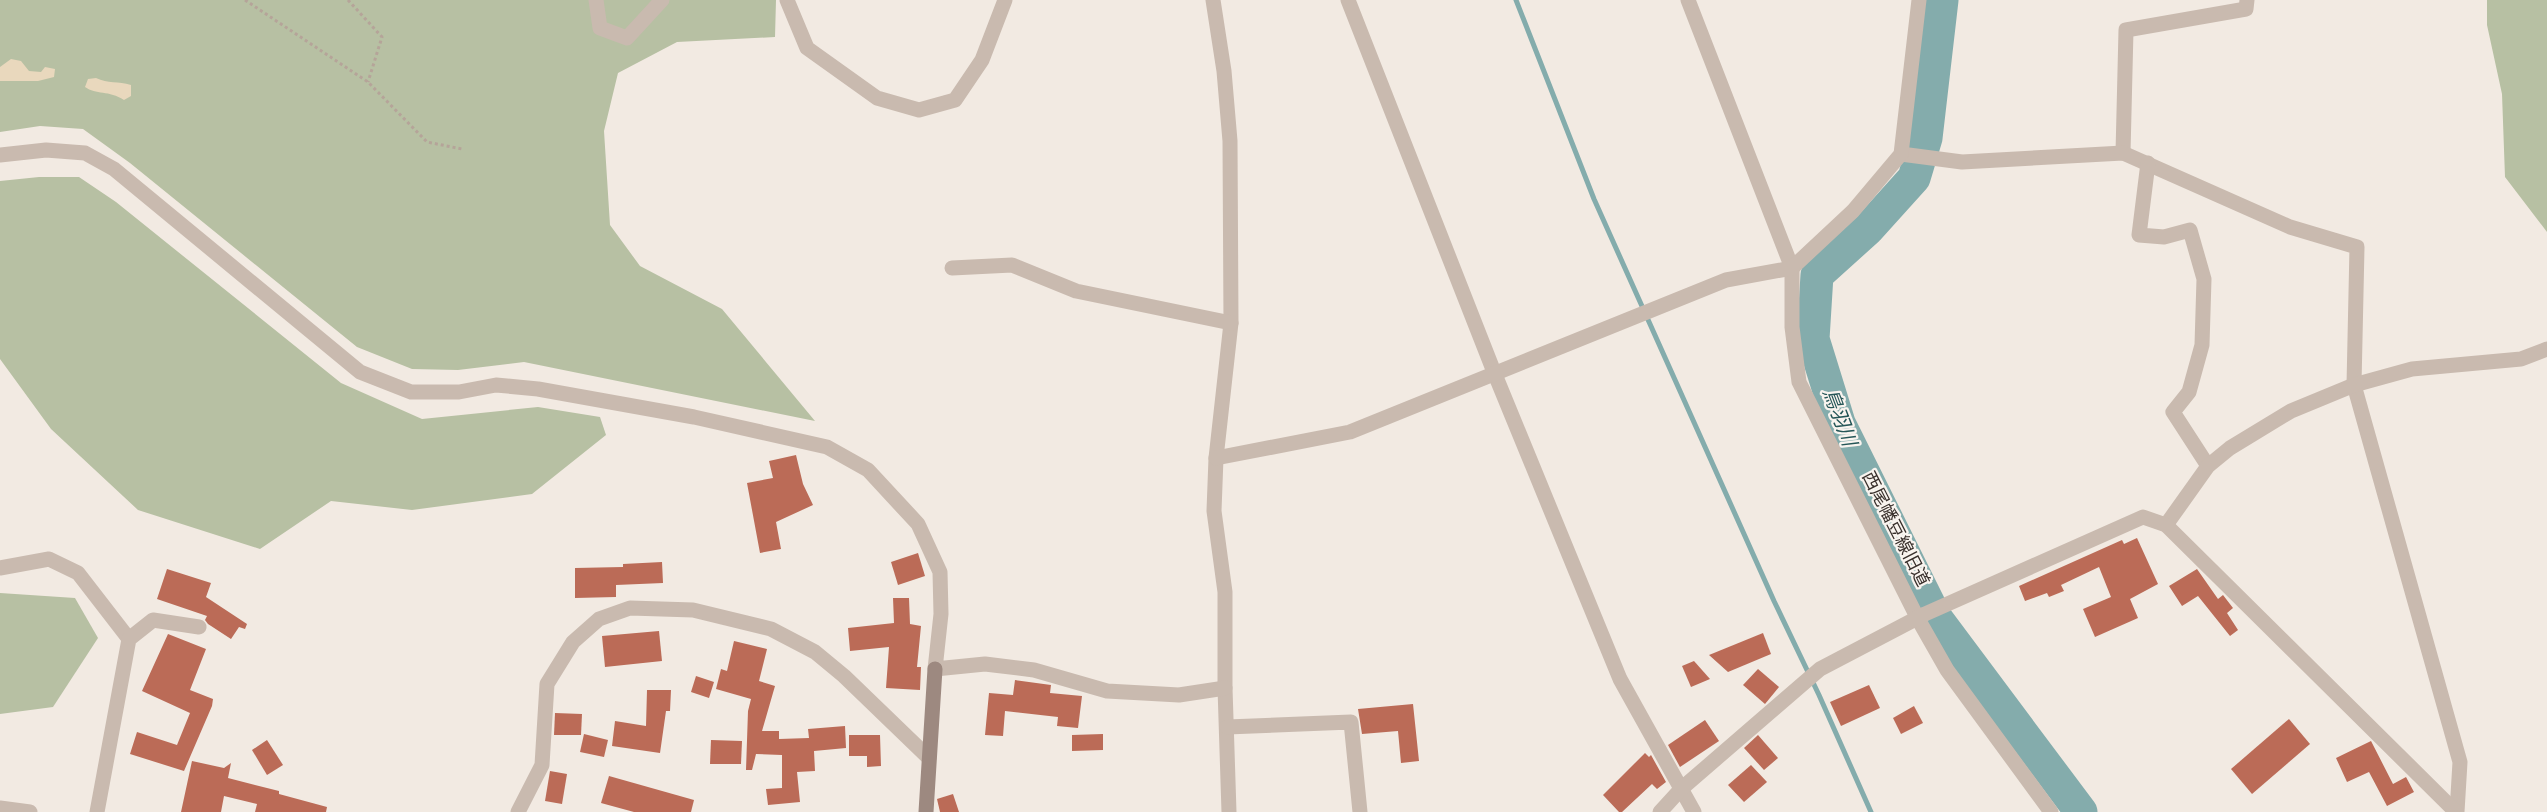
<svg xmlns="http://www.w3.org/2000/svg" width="2547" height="812" viewBox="0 0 2547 812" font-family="Figtree,'Noto Sans JP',sans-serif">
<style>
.green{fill:#b7c0a3}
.sand{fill:#e9d8bd}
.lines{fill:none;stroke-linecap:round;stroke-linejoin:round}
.stream{stroke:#84acac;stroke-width:5}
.river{stroke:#84acac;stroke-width:33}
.building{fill:#bb6b57}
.path{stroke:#b5a499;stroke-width:3;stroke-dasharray:3 3;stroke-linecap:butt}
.street{stroke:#c9baaf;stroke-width:15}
.secondary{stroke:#9d8980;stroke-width:15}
.labels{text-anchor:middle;stroke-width:4.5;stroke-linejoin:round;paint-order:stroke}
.street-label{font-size:18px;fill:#39302c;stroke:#f9f4ef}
.water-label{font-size:20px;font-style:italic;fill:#255657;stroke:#f9f4ef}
</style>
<rect width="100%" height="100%" fill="#f2eae2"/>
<!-- green -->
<g class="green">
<path d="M0 0H776L775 37 677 42 618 73 604 131 610 225 640 266 722 309 815 421 524 362 458 370 412 369 357 347 130 163 83 129 40 126 0 132Z"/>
<path d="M2487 0H2547V232L2505 177 2502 94 2487 25Z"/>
<path d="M39 177H79L116 202 341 383 422 419 538 407 600 417 606 435 532 494 412 510 331 501 260 549 138 510 51 429 0 359V181Z"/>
<path d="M0 593 75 598 98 638 53 707 0 714Z"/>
</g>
<!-- sand -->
<g class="sand">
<path d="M11 59 21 61 29 71 41 72 45 67 55 69 54 77 38 81H0V67Z"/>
<path d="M96 78C108 84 118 81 131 85V96L124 100C109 90 96 95 85 87L88 79Z"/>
</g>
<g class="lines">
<!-- stream -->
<path class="stream" d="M1516 0 1594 199 1774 601 1819 695 1871 812"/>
<!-- river -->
<path class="river" d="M1942 0 1926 138 1914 178 1868 229 1817 275 1813 339 1839 423 1936 618 2081 812"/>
</g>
<!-- building -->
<g class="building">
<path d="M796 455 803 484 813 505 776 522 781 549 760 553 747 483 773 478 769 461Z"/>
<path d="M2137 538 2158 584 2130 599 2138 618 2095 637 2083 609 2111 597 2099 567 2061 585 2064 591 2049 597 2047 593 2025 601 2019 586 2122 540 2124 544Z"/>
<path d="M918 553 925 576 898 585 891 562Z"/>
<path d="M662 562 663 583 616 585V597L575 598V568L623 567V564Z"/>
<path d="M167 569 211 583 206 597 247 624 245 629 239 627 231 639 208 624 205 620 207 616 157 599Z"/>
<path d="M2197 569 2218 599 2223 595 2233 608 2227 613 2238 630 2230 636 2198 596 2182 606 2169 586Z"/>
<path d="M893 598H909L910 624 921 626 917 667H921L920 690 886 688 889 647 850 651 848 628 894 623Z"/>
<path d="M659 631 662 661 605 667 602 636Z"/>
<path d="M1763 633 1771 654 1728 672 1709 655Z"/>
<path d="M168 634 206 649 190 690 213 699 212 706 184 771 130 754 137 732 177 745 190 713 142 691Z"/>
<path d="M734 641 767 649 759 681 775 686 762 731H779V739L809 738 808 729 845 726 846 748 814 751 815 771 797 772 800 802 768 805 766 789 782 788V755L756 754 752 770H746L748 711 751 699 716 689 721 669 727 671Z"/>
<path d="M1694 661 1710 679 1691 687 1682 666Z"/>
<path d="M1758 669 1779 687 1765 704 1743 685Z"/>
<path d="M696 676 714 682 709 698 691 692Z"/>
<path d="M1015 680 1051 685 1050 693 1082 696 1078 728 1057 726 1058 717 1005 711 1003 736 985 735 989 693 1013 695Z"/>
<path d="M1869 685 1880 708 1841 726 1830 702Z"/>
<path d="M647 690H671L670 711H666L660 753 612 746 615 721 646 726Z"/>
<path d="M1413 704 1419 761 1401 763 1398 731 1362 734 1358 709Z"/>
<path d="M1914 706 1923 723 1901 734 1893 718Z"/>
<path d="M555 713 582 714 581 735H554Z"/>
<path d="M2289 719 2310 744 2252 794 2231 769Z"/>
<path d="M1705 720 1719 741 1680 767 1668 745Z"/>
<path d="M584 734 608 740 604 757 580 752Z"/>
<path d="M1103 734V750L1072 751V735Z"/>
<path d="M849 735H880L881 766 867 767V756H849Z"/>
<path d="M1758 735 1778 758 1764 770 1744 748Z"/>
<path d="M267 740 283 765 267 775 252 750Z"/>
<path d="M711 740 742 741 741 764H710Z"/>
<path d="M2371 741 2393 784 2406 777 2414 792 2387 806 2369 772 2347 782 2336 758Z"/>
<path d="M1645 753 1649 757 1651 755 1666 782 1657 789 1652 784 1622 812H1619L1603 795Z"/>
<path d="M192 761 224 768 231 763 228 778 279 791V794L327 807 326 812H255L257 804 224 796 221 812H181Z"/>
<path d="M1751 765 1767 782 1744 802 1728 785Z"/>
<path d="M550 771 567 774 562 804 545 801Z"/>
<path d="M609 776 694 800 691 812H634L601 803Z"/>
<path d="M953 794 959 812H940L937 799Z"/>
</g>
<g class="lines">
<!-- path -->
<g class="path">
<path d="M245 0 368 82 427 142 462 149"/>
<path d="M348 0 382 37 368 82"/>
</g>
<!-- street -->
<g class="street">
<path d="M596 0 600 28 627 38 662 0"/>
<path d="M787 0 807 48 877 98 919 110 955 100 982 60 1005 0"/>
<path d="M1213 0 1224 71 1230 141 1231 323 1216 458 1214 511 1225 592V688L1229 812"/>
<path d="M1348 0 1494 372 1620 679 1694 812"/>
<path d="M1688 0 1792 268V327L1799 382 1918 619 1947 670 2051 812"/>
<path d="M2123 153 2126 30 2246 9 2247 0"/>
<path d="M1901 154 1962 162 2123 153 2290 227 2357 247 2354 385 2460 762 2457 812"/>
<path d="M0 155 46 150 85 153 114 169 360 372 411 392H459L496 385 538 389 694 417 827 447 868 470 918 524 940 572 941 614 935 669 985 664 1034 670 1107 691 1179 695 1225 688"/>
<path d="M2148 163 2139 235 2164 237 2190 230 2204 279 2202 345 2189 392 2173 412 2208 466"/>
<path d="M952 268 1012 265 1076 291 1231 323"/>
<path d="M1216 458 1350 432 1726 280 1792 268 1853 211 1901 154 1919 0"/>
<path d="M2166 525 2208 466 2230 448 2291 411 2354 385 2412 369 2521 359 2547 349"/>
<path d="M0 568 49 559 78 573 129 639"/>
<path d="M1227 727 1351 722 1360 812"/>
<path d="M0 808 30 812"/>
<path d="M97 812 129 639 153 620 199 627"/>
<path d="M518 812 542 765 547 684 573 642 599 619 630 608 693 610 771 629 815 652 844 676 929 758"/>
<path d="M1660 812 1681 789 1820 669 1925 614 2143 517 2166 525 2456 812"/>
</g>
<!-- secondary -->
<path class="secondary" d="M926 812 935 669"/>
</g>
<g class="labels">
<!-- street labels -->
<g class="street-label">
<text transform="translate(1896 529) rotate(63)" y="6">西尾幡豆線旧道</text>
</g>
<!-- water labels -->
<g class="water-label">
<text transform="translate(1840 417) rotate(69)" y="7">鳥羽川</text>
</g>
</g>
</svg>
